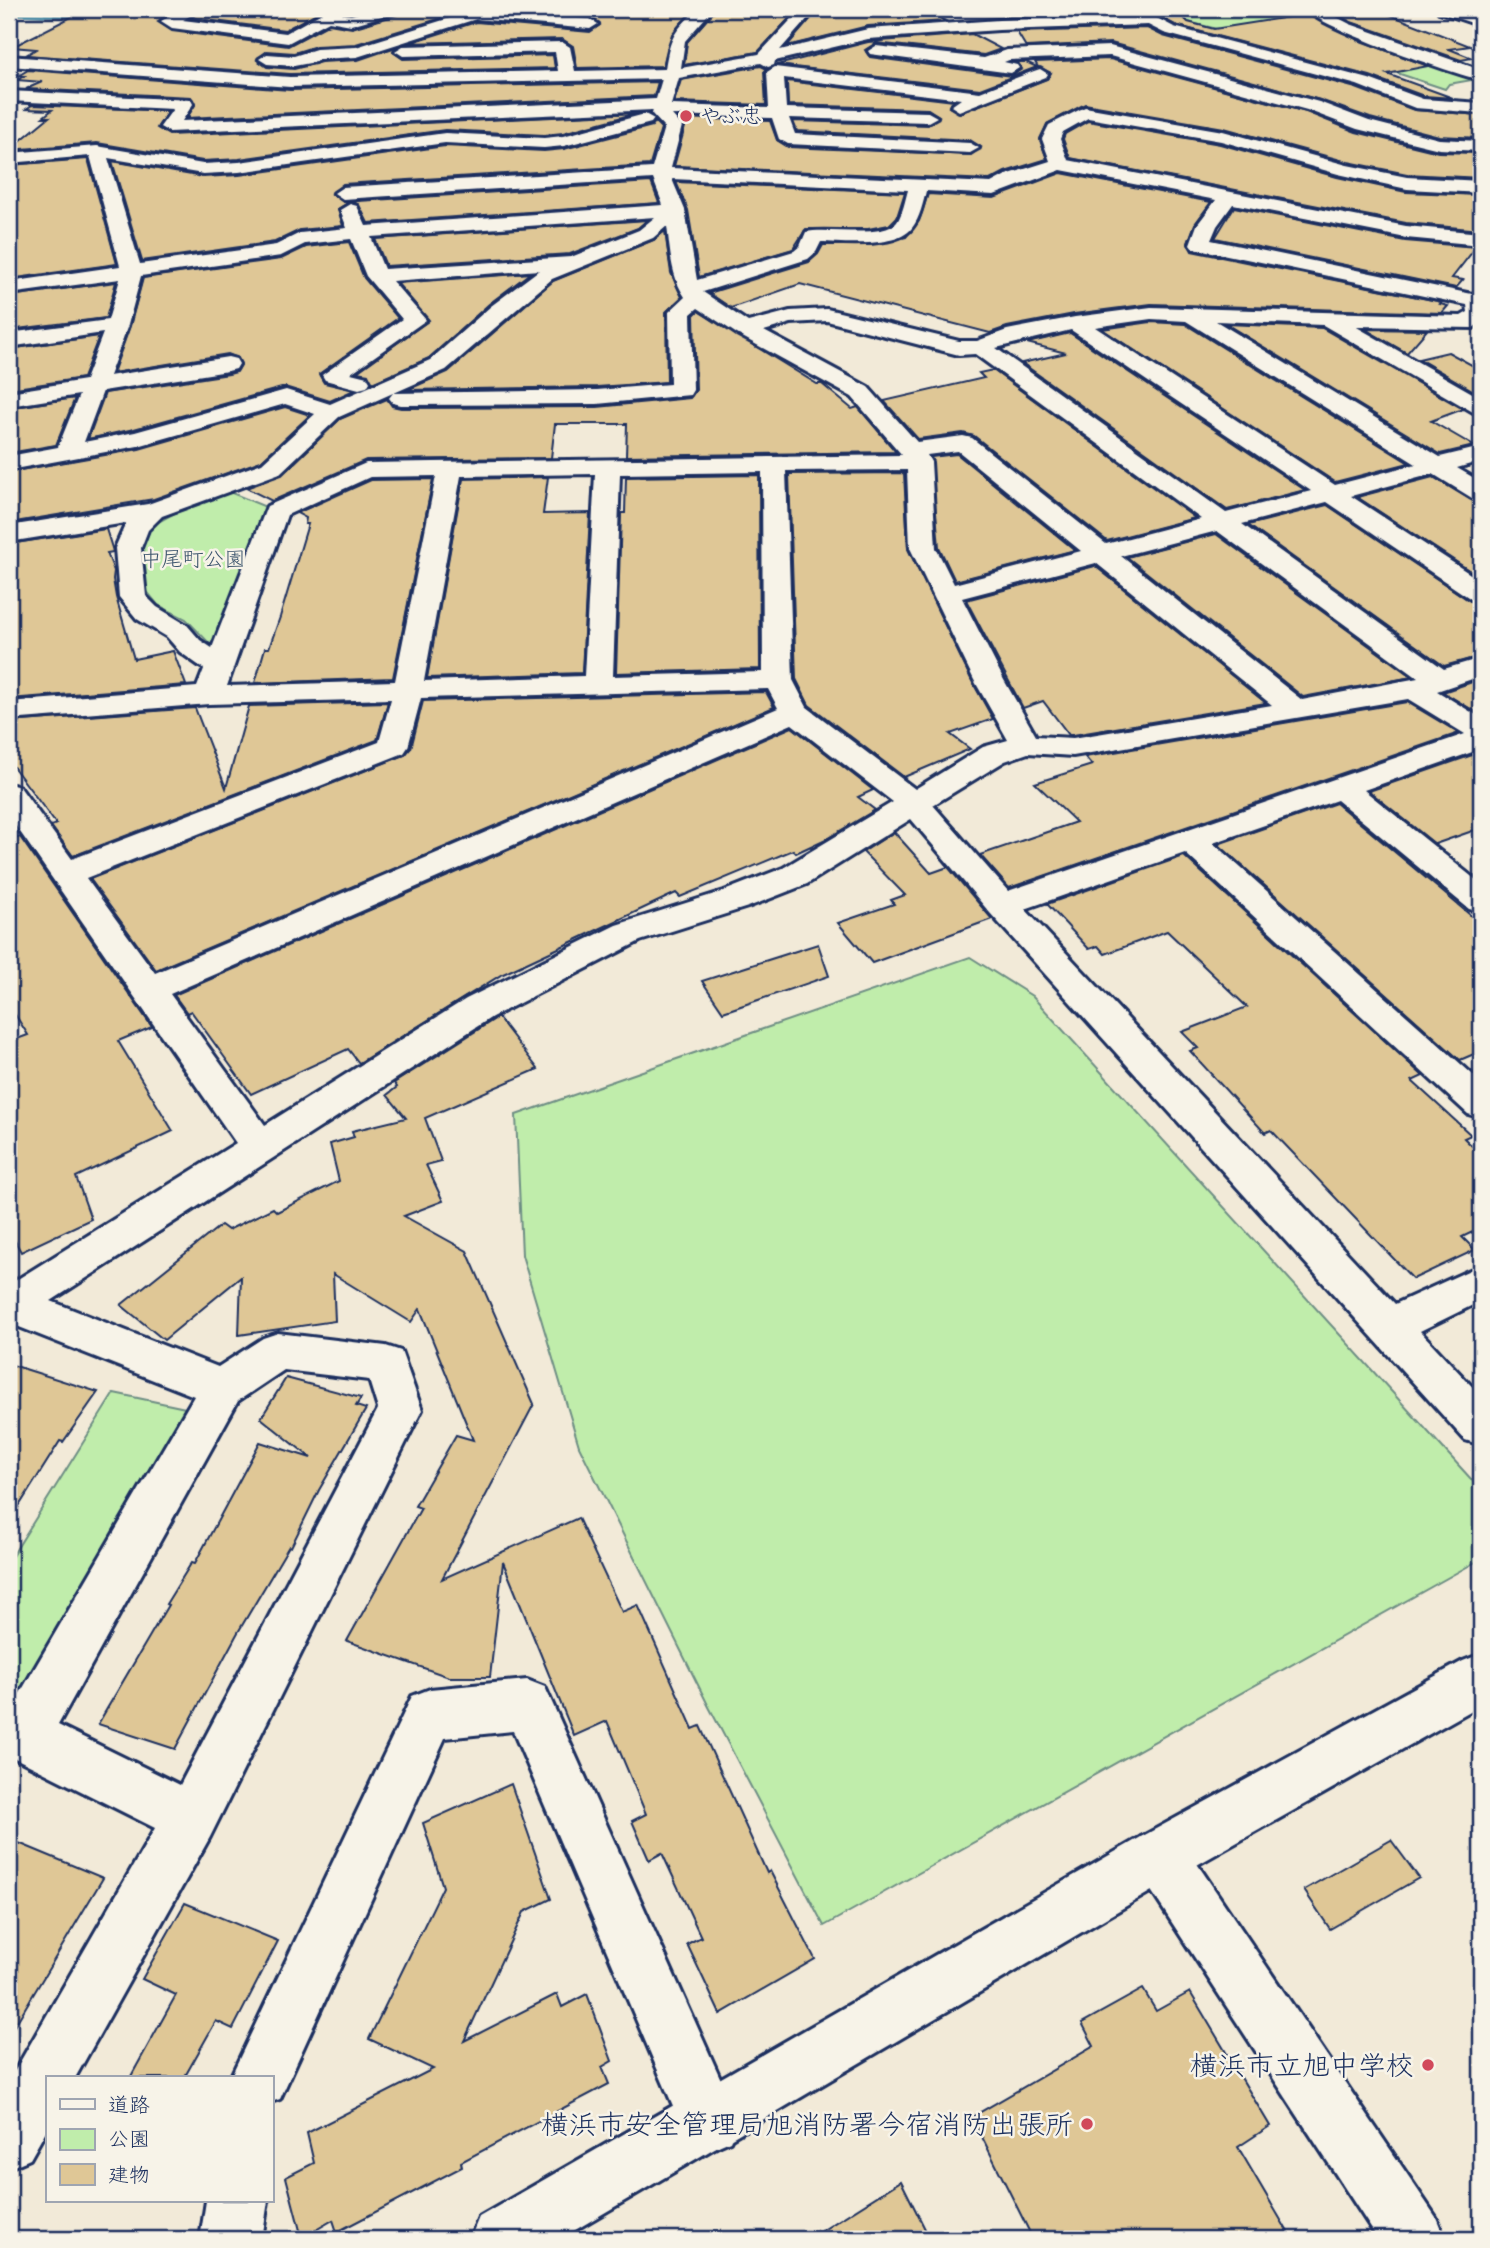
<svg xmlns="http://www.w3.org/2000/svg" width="1490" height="2248" viewBox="0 0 1490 2248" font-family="Pangolin,'Klee One',sans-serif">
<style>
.green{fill:#c0edab;stroke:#6e8e84;stroke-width:2}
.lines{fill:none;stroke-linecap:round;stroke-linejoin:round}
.stream{fill:#5d96ad;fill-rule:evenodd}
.building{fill:#dfc796;stroke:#1b2f5e;stroke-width:2}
.street-casing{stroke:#1b2f5e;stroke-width:6}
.secondary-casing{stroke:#1b2f5e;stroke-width:6}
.street{fill:#f7f3e8;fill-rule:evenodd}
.secondary{fill:#f7f3e8;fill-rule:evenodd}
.poi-dot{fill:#d1495b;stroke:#f7f3e8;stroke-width:2.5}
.labels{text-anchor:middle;stroke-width:5;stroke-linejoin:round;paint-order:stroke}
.far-poi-label{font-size:21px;fill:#1b2f5e;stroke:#f7f3e8;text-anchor:start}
.far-park-label{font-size:21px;fill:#3c556d;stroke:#f7f3e8}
.near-poi-label{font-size:28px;fill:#1b2f5e;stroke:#f7f3e8;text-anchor:end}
</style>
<rect width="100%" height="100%" fill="#f2ead8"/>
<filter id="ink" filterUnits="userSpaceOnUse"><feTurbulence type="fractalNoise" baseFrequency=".0143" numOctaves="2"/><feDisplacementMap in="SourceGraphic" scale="14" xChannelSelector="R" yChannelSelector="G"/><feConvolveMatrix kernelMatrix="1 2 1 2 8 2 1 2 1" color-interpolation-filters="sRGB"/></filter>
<g filter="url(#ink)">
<!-- green -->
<g class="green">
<path d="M1192 9H1309L1319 19 1335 27 1472 77V80L1449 84 1445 89 1385 69 1188 22 1185 18Z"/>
<path d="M227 491 266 507 213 647 186 619 158 605 144 588 139 546 146 529 200 499Z"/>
<path d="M970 957 1032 996 1481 1490V1559L824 1926 708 1705 579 1446 522 1255 516 1115Z"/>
<path d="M114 1393 190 1409 9 1719V1561Z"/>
</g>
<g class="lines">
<!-- stream -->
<g class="stream">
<path d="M9 11 88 16 91 18 88 20 9 15Z"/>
<path d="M148 23 180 29 289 40 305 47 294 59 291 57 299 48 288 44 180 33 148 25Z"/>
</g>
</g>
<!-- building -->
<g class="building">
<path d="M87 9H178L158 22 172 31 288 46 329 24 352 28 397 15 401 9H471L356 44 316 46 294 53 267 51 257 60 267 67 294 69 321 62 358 60 396 47 393 52 403 59 553 55 555 68 290 74 26 55 36 49 12 47Z"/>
<path d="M203 9H324L285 30 191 18Z"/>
<path d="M504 9H694L672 34 663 66 577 68 573 46 562 39 409 43 476 22 590 32 600 25 590 16Z"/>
<path d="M716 9H798L758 52 684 65 687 42Z"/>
<path d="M819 9H862L875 15 921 9 946 21 868 26 787 46Z"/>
<path d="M1027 9H1175L1188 22 1214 29 1308 14 1358 40 1428 66 1387 74 1453 98 1424 96 1370 76 1175 25 1151 12 1008 17 1004 11Z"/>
<path d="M1326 9H1375L1470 46 1449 49 1472 58 1461 60 1351 22Z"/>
<path d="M1147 28 1163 36 1356 88 1414 110 1481 115V138L1439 136 1370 118 1320 100 1111 43 1026 47 1017 32Z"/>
<path d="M972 34 1001 49 984 55 876 43 865 50 870 57 1011 76 1022 69 1017 62H1026L1037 67 980 89 777 65 868 42Z"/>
<path d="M1110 59 1306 112 1356 132 1438 152 1481 153V178L1407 174 1348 162 1224 128 1085 104 1047 124 1040 140 1047 159 1005 172 990 180 674 166 685 127 678 118 770 121 777 140 788 147 971 155 981 147 970 140 797 131 793 121 928 125 939 116 928 109 788 105 787 81 954 101 949 107 960 113 1047 79 1051 73 1038 67 1035 62Z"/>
<path d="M761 66 767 69 764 72 766 105 674 102 681 80Z"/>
<path d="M28 70 290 90 658 82 654 96 187 118 195 105 191 97 26 89 42 82 17 80 24 76H18Z"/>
<path d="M32 105 168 111 157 128 169 135 637 113 563 133 544 135 445 130 239 159 203 161 97 143 9 150 49 117H43L52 110 26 109Z"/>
<path d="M1088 121 1220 144 1337 177 1406 192 1481 195V230L1406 223 1070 158 1063 139 1065 134Z"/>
<path d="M655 122 661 128 650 165 343 184 332 194 343 202 651 182 659 203 368 223 359 205 351 201 338 209 343 226 300 230 275 242 142 261 112 161 203 177 239 175 445 146 544 151 564 149 652 126Z"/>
<path d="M88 159 117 264 9 279V221H15L9 196V165Z"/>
<path d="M1061 173 1211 202 1195 224 1188 243 1192 251 1442 302 1440 304 1448 306 1442 313 1151 304 1074 314 1007 327 990 333 800 284 731 308 709 293 809 262 818 254 823 245H870L906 237 919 221 928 194 994 198Z"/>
<path d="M676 182 905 192 897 217 889 225 868 229H806L793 249 699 277 688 210Z"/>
<path d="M1234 207 1405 241 1476 247 1452 278 1463 280 1456 288 1215 238Z"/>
<path d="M647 220 638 228 570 254 386 266 375 239Z"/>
<path d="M665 231 671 273 682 297 666 312 667 382 597 387 407 390 448 372 553 281 654 240Z"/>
<path d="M349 242 364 278 398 318 319 374 324 383 354 390 330 401 285 387 134 429 88 439 105 393 229 374 237 372 241 365 238 358 228 354 113 373 130 326 143 278 281 259 306 247Z"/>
<path d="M530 273 489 304 429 358 372 383 368 374 357 372 429 320 397 283Z"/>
<path d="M116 282 106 318 9 330V296Z"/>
<path d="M698 311 817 384H822L852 409 858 407 896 452 626 456 627 424H555L551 458 366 460 272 501 246 488 282 475 340 419 387 399 392 406 401 408 597 407 690 398 696 390 694 315Z"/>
<path d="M1151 322 1185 324 1409 463 1335 482 1102 329Z"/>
<path d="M1226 324 1322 328 1463 409 1431 421 1474 446 1440 454Z"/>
<path d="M1365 329 1427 330 1407 353Z"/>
<path d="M1070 333 1305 490 1227 510 1022 363 1066 353 1027 343Z"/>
<path d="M99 336 83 378 9 389V349Z"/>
<path d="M1448 352 1481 370V395L1419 359Z"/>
<path d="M993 370 1195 518 1107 541 974 436 963 433 918 439 884 401 984 378 979 373Z"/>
<path d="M75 398 56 445 9 453V408Z"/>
<path d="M285 407 310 415 261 461 154 499 9 523V472L139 449Z"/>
<path d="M957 454 1075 550 955 581 939 547 931 457Z"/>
<path d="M904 473 908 549 972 681 993 719 950 734 970 749 904 777 809 705 796 679 789 474Z"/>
<path d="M759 475 760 669 616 673 621 513H625L626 477Z"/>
<path d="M548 477 543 514 590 513 582 673 427 678 463 479Z"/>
<path d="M1433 477 1471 500 1481 502V578L1357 497Z"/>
<path d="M433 479 393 678 255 683 265 648H269L280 617 308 524H305L306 518 297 513 371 480Z"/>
<path d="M1327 505 1470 601 1481 603V656L1444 666 1248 525Z"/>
<path d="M106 529 112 548 113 552 107 553 114 571 113 579 116 597 134 659 173 651 186 685 9 699V544Z"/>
<path d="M1216 534 1412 677 1303 697 1127 557Z"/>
<path d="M1095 566 1266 703 1073 735H1069L1043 701 1023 708 966 600Z"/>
<path d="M1481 679V715L1443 692Z"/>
<path d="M766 692 774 707 156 970 90 879 405 755 411 748 423 701Z"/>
<path d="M388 702 377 740 73 856 51 826 56 824 9 761V722L195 708 226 788 249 706Z"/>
<path d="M1407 702 1459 733 1009 888 980 855 1076 822 1035 783 1092 765 1085 757Z"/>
<path d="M792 727 873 790 858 797 875 810 828 838 796 853 793 850 680 897 676 893 501 975 359 1063 348 1049 251 1094 191 1011 187 1013 174 995Z"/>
<path d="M1481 752V828L1435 844 1369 791Z"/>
<path d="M1336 803 1481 924V1051L1460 1060 1218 844Z"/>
<path d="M894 832 931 873 948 867 992 919 872 963 838 923 894 904 891 900 905 895 863 852Z"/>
<path d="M20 837 152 1027 118 1041 173 1131 76 1177 91 1219 21 1252 9 1230V1042L28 1035 9 1005V841Z"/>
<path d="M1184 856 1423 1076 1412 1081 1471 1135 1464 1138 1481 1155V1228L1462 1237 1475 1250 1413 1279 1271 1130 1265 1133 1190 1051 1198 1048 1182 1032 1247 1007 1167 931 1105 954 1098 946 1089 949 1047 904Z"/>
<path d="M818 944 829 976 723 1012 702 981Z"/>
<path d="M498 1017 538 1069 425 1118 441 1161 426 1165 443 1201 404 1216 467 1251 534 1404 442 1579 578 1518 622 1612 638 1605 693 1729 700 1726 767 1873 770 1871 815 1959 720 2014 687 1944 701 1937 662 1853 649 1860 632 1821 646 1814 607 1721 574 1736 503 1562 490 1677H449L347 1641 421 1508 415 1506 456 1435 473 1440 420 1309 411 1322 333 1274 335 1321 239 1335 241 1277 164 1340 121 1305 221 1225 228 1230 273 1208 277 1212 339 1181 330 1144 354 1137 352 1131 406 1118 387 1095 397 1087 394 1083Z"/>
<path d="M9 1364 98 1392 63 1442 60 1441 9 1522Z"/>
<path d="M286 1378 361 1398 356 1406 366 1409 319 1490 291 1547 289 1546 237 1634 175 1749 98 1724 168 1605 166 1604 192 1562 195 1563 260 1442 311 1458 261 1418Z"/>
<path d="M511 1784 551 1899 524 1912 464 2041 557 1994 562 2007 587 1994 612 2061 602 2067 609 2084 461 2162 462 2167 337 2232 333 2220 302 2238 286 2177 314 2163 307 2133 433 2069 369 2039 443 1887 423 1823Z"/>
<path d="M9 1839 103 1878 9 2035Z"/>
<path d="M1391 1840 1419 1878 1330 1929 1304 1890Z"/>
<path d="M185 1903 278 1941 233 2029 216 2021 184 2078H130L176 1995 142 1979Z"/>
<path d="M1143 1989 1156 2011 1190 1992 1270 2126 1238 2147 1292 2239H1033L972 2117 1094 2046 1082 2023Z"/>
<path d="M901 2181 930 2239H809Z"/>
</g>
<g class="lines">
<!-- street casing -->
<g class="street-casing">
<g id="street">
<path d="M183 9H201L183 20 286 33 329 9H347L342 14 351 15 375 9H398L396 12 351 25 329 21 288 43 172 28 161 21Z"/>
<path d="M479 9H501L499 12 590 19 598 24 590 29 476 19 357 57 320 59 315 62 294 66 267 64 259 59 267 54 294 56 316 49 356 47Z"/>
<path d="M698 9H713L685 41 681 68 759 54 801 9H816L780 50 868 29 999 20 1151 15 1174 27 1369 79 1423 99 1481 103 1480 113 1415 108 1357 85 1164 33 1148 25 999 30 868 39 775 61 774 65 768 67 761 63 679 78 671 105 769 108 767 72 775 67 980 92 1034 71 1040 69 1048 74 1046 77 959 111 951 106 961 99 784 78 786 108 928 112 937 117 928 122 789 118 795 134 970 143 979 148 970 153 788 144 779 139 772 118 672 115 682 126 671 168 991 183 1006 175 1050 161 1042 139 1049 125 1085 107 1223 131 1347 165 1407 177 1481 181V193L1407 189 1338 174 1221 141 1088 118 1063 132 1060 139 1068 160 1406 226 1481 233V245L1406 238 1233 204 1217 226 1211 240 1472 294 1481 290V322L1473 328 1355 326 1481 398V414L1473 412 1323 325 1216 321 1440 457 1481 447V461L1457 468 1481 482V500L1472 498 1433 474 1351 496 1481 581V601L1471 599 1327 502 1242 524 1444 669 1481 658V676L1437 691 1481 718V749L1364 790 1481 884V912L1469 909 1337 800 1213 843 1481 1082V1118L1468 1114 1185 853 1025 909 1395 1304 1481 1265V1301L1420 1331 1481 1396V1445L1465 1440 990 913 911 819 807 884 748 907 640 941 492 1017 51 1301 218 1367 263 1338 278 1333 386 1346 401 1351 422 1410 210 1837 75 2078H47V2129L30 2159 9 2168V2081L155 1828 9 1755V1712L194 1396 9 1323V1281L13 1282 236 1143 9 816V784L20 787 72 859 379 742 391 699 209 704 9 720V702L197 687 204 669 180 652 167 637 137 619 119 597 115 548 126 523 9 542V526L148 504 262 463 315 414 285 404 138 446 9 470V456L58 447 79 395 9 406V392L85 380 103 333 9 347V333L108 320 120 279 9 294V282L120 266 90 156 9 163V153L97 146 203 164 239 162 445 133 544 138 563 136 645 114 654 119 651 123 564 146 544 148 445 143 239 172 203 174 108 158 140 264 276 245 300 233 347 228 340 210 350 204 357 206 366 226 663 205 653 179 343 199 334 193 343 187 652 168 664 127 652 114 653 110 169 132 160 127 173 109 9 101V91L191 100 193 104 182 121 656 99 662 79 290 87 9 66V56L290 77 558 71 555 52 403 56 395 51 403 46 562 42 570 47 575 71 665 69C670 37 674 31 698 9ZM1061 170 1216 200 1197 225 1190 244 1193 248 1467 305 1468 312 1461 316 1151 307 1075 317 1007 330 977 341H959L827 309 790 311 748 322 703 292 808 259 816 252 821 242C844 243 897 248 912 228 920 218 923 203 926 191L994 195ZM672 179 908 190C905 200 903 213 897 222 884 239 827 227 806 232L800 246 794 251 697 280 685 210ZM655 217 639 230 571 257 384 269 371 237ZM667 226C670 250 671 277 685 297L669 312 670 384 597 390 394 393 446 370 552 279 653 238ZM351 239 366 276 402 319 322 375 325 380 359 389 367 387 370 382 367 377 351 373 426 320 392 281 539 270 491 306 430 360 330 404 286 390 135 432 84 442 103 391 228 371 236 369 239 364 236 359 228 357 109 376 128 325 141 276 281 256 305 244ZM698 308 737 334 852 397 902 455 366 463 267 506 212 648 200 640 187 625 157 607 146 596 141 548 148 530 162 516 280 473 339 417 393 393 389 398 393 403 401 405 597 404 690 395 693 390 691 314ZM1151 319 1186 321 1416 464 1335 485 1095 327ZM827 321 959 355 975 354 1201 519 1106 544 972 438 963 436 917 442 868 387 764 331 791 323ZM1071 330 1311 491 1226 513 996 348ZM958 451 1081 551 954 584 936 548 931 462 927 455ZM907 470 910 548 974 680 1008 740 983 747 915 789 807 707 793 680 786 471ZM762 472 763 672 613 676 620 474ZM595 474 584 676 424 681 461 476ZM436 476 395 681 227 686 287 515 370 477ZM1217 531 1418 678 1302 700 1121 556ZM1096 563 1272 705 1073 738 1036 736 1004 680 962 598ZM768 689 778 708 155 973 86 878 404 753 408 747 421 698ZM1408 699 1465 734 1008 891 933 805 1005 761 1028 753 1073 756ZM792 724 893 802 783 868 724 891 616 925 466 999 265 1125 170 994ZM284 1370 369 1380 378 1409 180 1785 58 1725 238 1401Z"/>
<path d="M1306 9H1321L1350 24 1481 70V80C1454 74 1318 27 1306 9Z"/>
<path d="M1437 9H1458L1481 17V26L1439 12Z"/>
<path d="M876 46 984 58 1007 50 1110 46 1319 102 1369 121 1439 139 1481 141V151L1439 149 1357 129 1307 110 1110 56 1009 60 1004 62 1017 65 1019 68 1011 73 870 54 868 51Z"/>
<path d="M527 1680 545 1687 739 2120 730 2141 709 2150 688 2141 513 1731 445 1738 280 2099 271 2102V2078H230L412 1696 430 1689Z"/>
<path d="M1160 1829 1179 1837 1436 2217 1445 2239H1378L1141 1875 1133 1856 1141 1837Z"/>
<path d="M206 2201H268L262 2239H200Z"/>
</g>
</g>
<!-- secondary casing -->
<g class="secondary-casing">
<path id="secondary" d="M1481 1654V1705L1179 1875 560 2239H470L479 2217 1141 1837 1463 1661Z"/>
</g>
<!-- street -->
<use href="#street" class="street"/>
<!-- secondary -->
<use href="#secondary" class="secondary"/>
</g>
</g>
<!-- markers -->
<g class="poi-dot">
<circle cx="686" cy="116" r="7"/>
<circle cx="1428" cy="2065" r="7"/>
<circle cx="1087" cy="2124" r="7"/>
</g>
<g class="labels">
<!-- far-poi labels -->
<g class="far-poi-label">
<text x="700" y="123">やぶ忠</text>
</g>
<!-- far-park labels -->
<g class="far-park-label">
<text x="193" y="566">中尾町公園</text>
</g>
<!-- near-poi labels -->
<g class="near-poi-label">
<text x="1414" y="2075">横浜市立旭中学校</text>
<text x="1073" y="2134">横浜市安全管理局旭消防署今宿消防出張所</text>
</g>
</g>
<!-- margin -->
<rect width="1490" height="2248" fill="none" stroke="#f7f3e8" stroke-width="35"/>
<rect x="18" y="18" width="1455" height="2213" fill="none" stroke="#1b2f5e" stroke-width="2.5" filter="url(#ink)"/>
<!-- legend -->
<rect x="46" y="2076" width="228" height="126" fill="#f7f3e8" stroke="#9fa5b1" stroke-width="2"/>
<rect x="60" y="2099" width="35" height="10" fill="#f7f3e8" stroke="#9fa5b1" stroke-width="2"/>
<text x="108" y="2112" font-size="21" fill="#1b2f5e">道路</text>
<rect x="60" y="2129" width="35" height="21" fill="#c0edab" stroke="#9fa5b1" stroke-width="2"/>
<text x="108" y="2146" font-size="21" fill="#1b2f5e">公園</text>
<rect x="60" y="2164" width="35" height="21" fill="#dfc796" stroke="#9fa5b1" stroke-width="2"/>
<text x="108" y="2182" font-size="21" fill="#1b2f5e">建物</text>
</svg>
